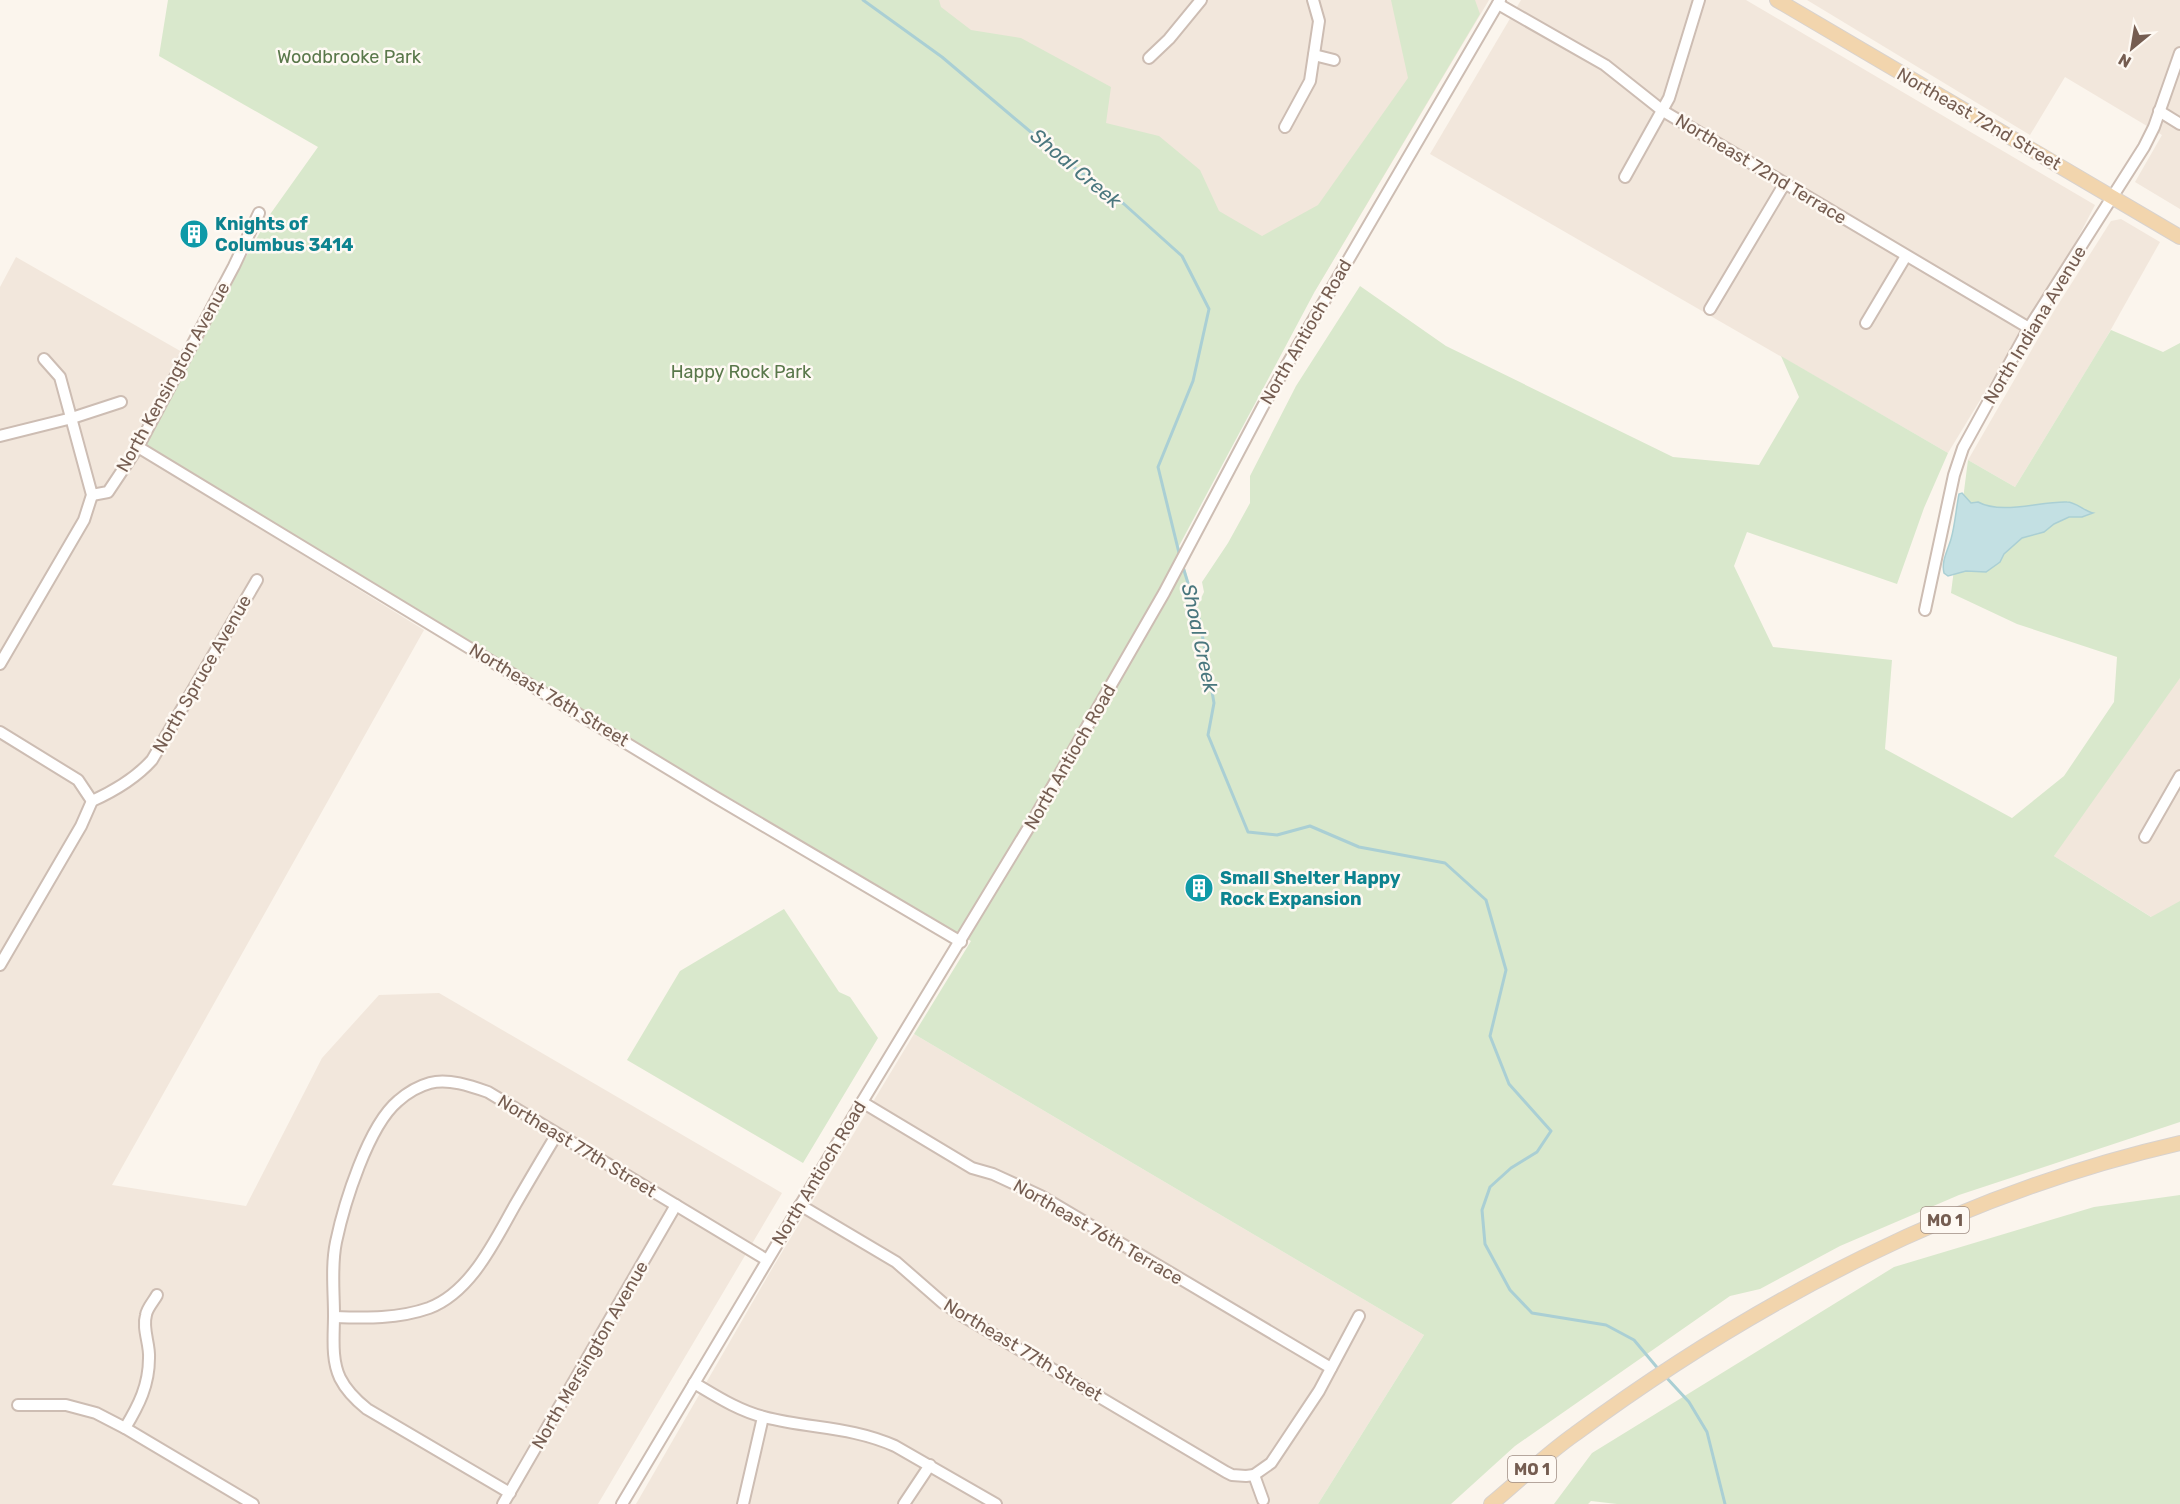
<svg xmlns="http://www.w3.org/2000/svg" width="2180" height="1504" viewBox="0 0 2180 1504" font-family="Rubik,sans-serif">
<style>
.residential{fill:#f2e7dc}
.green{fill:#d9e8cc}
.water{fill:#c3e0e3;stroke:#aacfd4;stroke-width:1.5}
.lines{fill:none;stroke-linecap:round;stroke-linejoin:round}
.stream{stroke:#aacfd4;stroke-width:3}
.minor-casing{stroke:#cdbdb3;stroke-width:14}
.major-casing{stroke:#d8d2ce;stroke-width:16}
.minor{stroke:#fff;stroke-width:10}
.major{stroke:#f2d5ad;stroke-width:14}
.labels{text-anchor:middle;stroke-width:5;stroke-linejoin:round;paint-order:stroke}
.shield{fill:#fef9f3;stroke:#9e8c82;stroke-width:1.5}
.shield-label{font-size:16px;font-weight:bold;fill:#755d51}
.park-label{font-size:18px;fill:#5a784b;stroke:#fef9f3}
.street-label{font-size:18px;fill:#755d51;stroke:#fef9f3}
.culture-label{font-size:18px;font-weight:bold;fill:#0d838f;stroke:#fef9f3;text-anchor:start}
.water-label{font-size:20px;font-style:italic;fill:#4a777e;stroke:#fef9f3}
</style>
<rect width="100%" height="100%" fill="#fbf5ed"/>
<!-- residential -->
<g class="residential">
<path d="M883 0H1489L1315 291Z"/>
<path d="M1521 0H1746L2095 205 2072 249 1948 453 1430 154Z"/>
<path d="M1807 0H2180V209L2135 182 2162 135 2065 77 2030 135Z"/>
<path d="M2121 219 2160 242 2105 340 2015 487 1968 460 2054 311 2111 221Z"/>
<path d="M16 257 182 352 132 442 280 521 272 536 424 630 112 1185 246 1206 322 1058 379 995 439 993 782 1193 598 1504H0V287Z"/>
<path d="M2180 656V935L2054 856Z"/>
<path d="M914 1034 1424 1335 1318 1504H636L773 1267Z"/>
</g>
<!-- green -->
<g class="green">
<path d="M168 0H939L941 7 971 30 1021 38 1111 87 1106 123 1159 136 1200 170 1219 211 1262 236 1318 205 1408 78 1391 0H1475L1480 14 1315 291 1179 546 1196 609 1204 592 1202 582 1228 543 1250 503V476L1296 386 1360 286 1446 346 1673 457 1759 465 1799 397 1781 356 1948 453 1924 508 1897 584 1747 532 1734 566 1773 647 1892 660 1885 749 2012 818 2064 776 2114 702 2117 657 2017 624 1951 593 1968 460 2015 487 2111 330 2163 352 2180 343V678L2054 856 2151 917 2180 901V1122L1959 1195 1840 1246 1760 1289 1730 1296 1515 1446 1451 1504H1318L1424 1335 914 1034 971 941 138 447 271 213 318 147 159 56Z"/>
<path d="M784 909 839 992 850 997 878 1038 803 1163 627 1060 680 971Z"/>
<path d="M2180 1195V1504H1617L1591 1501 1588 1504H1554L1592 1453 1894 1267 2094 1207Z"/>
</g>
<!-- water -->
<path class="water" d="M1962 493 1971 503 1978 502C2002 515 2040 501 2067 502 2076 502 2084 511 2093 513L2082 517H2069L2054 524 2044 532 2022 538 2004 554 2000 562 1986 572 1966 571 1948 576 1944 573C1941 561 1948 550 1951 539 1955 525 1956 509 1959 494Z"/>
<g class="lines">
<!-- stream -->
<g class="stream">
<path d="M863 0 942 57 1064 160 1124 204 1182 256 1209 309 1193 381 1158 467 1180 557"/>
<path d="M1183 567 1200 622 1214 703 1208 735 1248 832 1277 835 1310 826 1359 847 1445 863 1486 900 1506 970 1490 1036 1509 1084 1551 1131 1537 1152 1511 1168 1490 1187 1482 1210 1485 1244 1510 1290 1532 1313 1606 1325 1634 1340 1660 1371"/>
<path d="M1665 1376 1689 1402 1707 1432 1725 1504"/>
</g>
<!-- minor casing -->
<g class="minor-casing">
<g id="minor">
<path d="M1498 4 1605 65 1663 111 2029 328"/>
<path d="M1314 55 1334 60"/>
<path d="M1149 58 1169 39 1201 0"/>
<path d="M2159 111 2180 124"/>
<path d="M1285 127 1310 81 1319 21 1313 0"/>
<path d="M1625 177 1669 98 1699 0"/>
<path d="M1710 309 1785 183"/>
<path d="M1866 323 1906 256"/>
<path d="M0 436 72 418 121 402"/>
<path d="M138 447 715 797 961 942"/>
<path d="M92 495 108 492 138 447 234 266 259 213"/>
<path d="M1925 610 1954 475 1963 448 2029 328 2144 147 2154 127 2180 53"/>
<path d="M0 664 84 520 92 495 60 377 44 359"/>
<path d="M0 732 78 780 92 801"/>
<path d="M2145 837 2180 776"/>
<path d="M0 965 81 826 92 801C114 791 136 778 152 760L257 580"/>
<path d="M862 1102 972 1168 993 1174 1041 1196 1331 1368"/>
<path d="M800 1205 896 1262 943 1303 961 1315 1226 1472 1232 1475 1246 1476 1254 1475 1271 1463 1319 1391 1359 1316"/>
<path d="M334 1317C366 1318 398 1319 429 1308 471 1292 494 1242 515 1205 529 1181 543 1157 557 1134"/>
<path d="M694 1383C716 1396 739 1411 764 1417 810 1429 850 1426 895 1446L996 1504"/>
<path d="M18 1405H66L96 1413 125 1428 253 1504"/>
<path d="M125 1428C139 1405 149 1385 149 1358 150 1344 142 1329 146 1315 147 1308 154 1301 157 1295"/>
<path d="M1254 1475 1263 1500"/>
<path d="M510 1493 367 1409C357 1401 346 1390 340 1378 331 1359 334 1336 334 1315 334 1291 331 1266 336 1242 344 1204 368 1126 398 1101 407 1093 419 1086 430 1083 448 1078 471 1086 488 1092L767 1260"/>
<path d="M503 1504 676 1205"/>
<path d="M622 1504 862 1102 1035 817 1164 593 1263 406 1500 0"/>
<path d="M743 1504 763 1417"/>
<path d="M904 1504 930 1465"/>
</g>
</g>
<!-- major casing -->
<g class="major-casing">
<g id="major">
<path d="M1777 0 2180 237"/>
<path d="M1491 1504C1519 1481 1545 1455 1575 1434 1755 1301 1961 1193 2180 1143"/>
</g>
</g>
<!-- minor -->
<use href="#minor" class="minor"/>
<!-- major -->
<use href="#major" class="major"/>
</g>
<!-- icons -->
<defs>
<g id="building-disc" transform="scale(1.5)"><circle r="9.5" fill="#0f9aa8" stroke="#fef9f3"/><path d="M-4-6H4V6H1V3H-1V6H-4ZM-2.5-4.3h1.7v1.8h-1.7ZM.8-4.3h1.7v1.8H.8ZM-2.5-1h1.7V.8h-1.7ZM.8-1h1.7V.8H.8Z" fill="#fff"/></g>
</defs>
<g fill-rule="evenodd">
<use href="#building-disc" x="194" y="234"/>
<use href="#building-disc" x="1199" y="888"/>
</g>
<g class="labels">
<!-- shield labels -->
<g class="shield">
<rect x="1921" y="1207" width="48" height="26" rx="4.5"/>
<rect x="1508" y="1456" width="48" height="26" rx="4.5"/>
</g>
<g class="shield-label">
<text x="1945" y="1226">MO 1</text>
<text x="1532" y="1475">MO 1</text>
</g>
<!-- park labels -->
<g class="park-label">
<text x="349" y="63">Woodbrooke Park</text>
<text x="741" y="378">Happy Rock Park</text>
</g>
<!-- street labels -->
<g class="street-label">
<text transform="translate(1979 119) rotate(30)" y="6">Northeast 72nd Street</text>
<text transform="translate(1761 169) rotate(31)" y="6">Northeast 72nd Terrace</text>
<text transform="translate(2035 325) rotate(-59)" y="6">North Indiana Avenue</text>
<text transform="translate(1306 332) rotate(-60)" y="6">North Antioch Road</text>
<text transform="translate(173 377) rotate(-61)" y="6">North Kensington Avenue</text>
<text transform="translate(202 674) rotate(-60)" y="6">North Spruce Avenue</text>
<text transform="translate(549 695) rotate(31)" y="6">Northeast 76th Street</text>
<text transform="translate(1070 757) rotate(-60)" y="6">North Antioch Road</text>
<text transform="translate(577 1146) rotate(31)" y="6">Northeast 77th Street</text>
<text transform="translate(819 1173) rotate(-59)" y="6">North Antioch Road</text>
<text transform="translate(1098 1232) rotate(30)" y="6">Northeast 76th Terrace</text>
<text transform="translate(1023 1350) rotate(31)" y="6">Northeast 77th Street</text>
<text transform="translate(590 1355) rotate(-60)" y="6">North Mersington Avenue</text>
</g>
<!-- culture labels -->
<g class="culture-label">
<text x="215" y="230">Knights of<tspan x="215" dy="21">Columbus 3414</tspan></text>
<text x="1220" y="884">Small Shelter Happy<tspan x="1220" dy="21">Rock Expansion</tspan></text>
</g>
<!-- water labels -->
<g class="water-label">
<text transform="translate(1076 168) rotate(40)" y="7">Shoal Creek</text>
<text transform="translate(1200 638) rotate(78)" y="7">Shoal Creek</text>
</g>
</g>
<!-- north arrow -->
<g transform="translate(2132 48) rotate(210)" stroke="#fef9f3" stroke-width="4.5" paint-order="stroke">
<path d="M0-4.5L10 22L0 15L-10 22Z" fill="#755d51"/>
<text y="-9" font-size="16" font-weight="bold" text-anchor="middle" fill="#755d51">N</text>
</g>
</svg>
